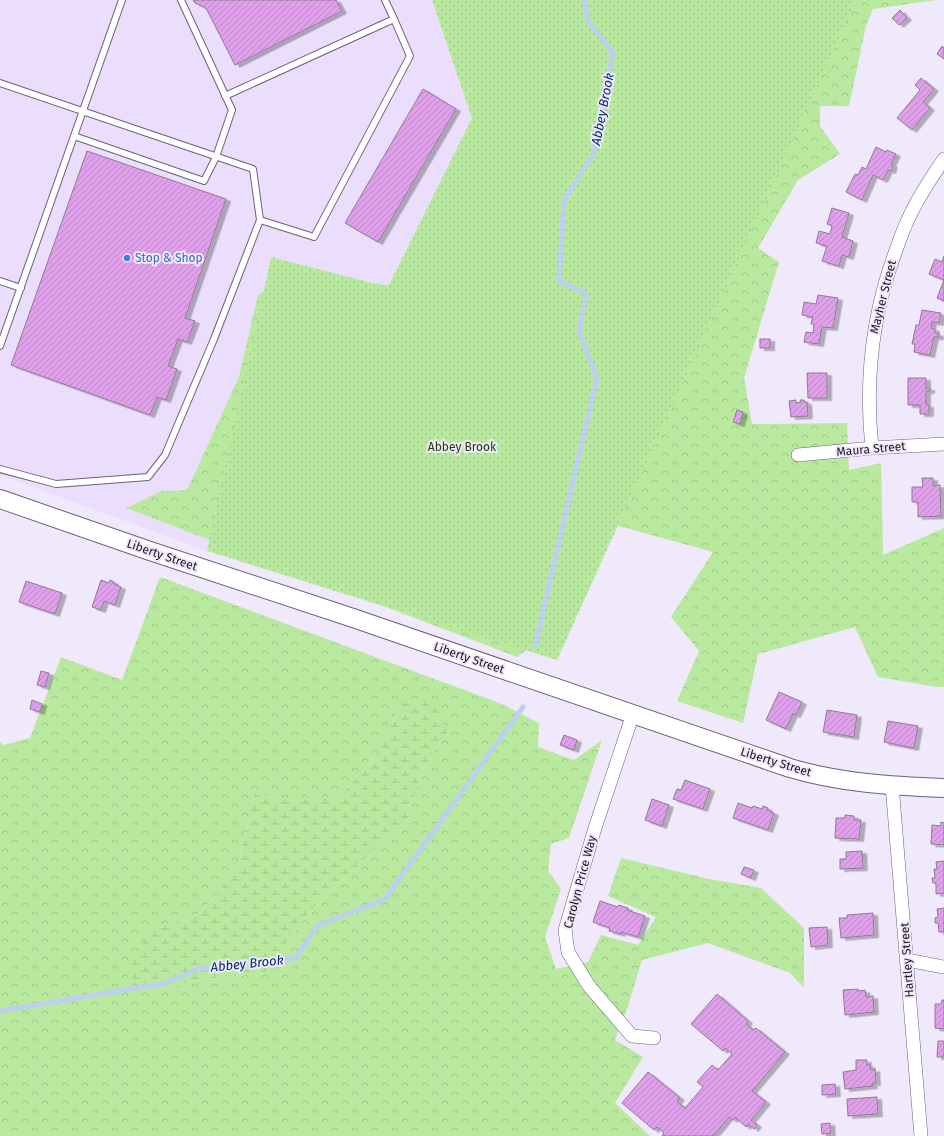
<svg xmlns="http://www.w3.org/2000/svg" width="944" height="1136" viewBox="0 0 944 1136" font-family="'Fira Sans',sans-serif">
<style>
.built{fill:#ebdefc}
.forest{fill:url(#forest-crowns);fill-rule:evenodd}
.wetland{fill:url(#wetland-marsh)}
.park{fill:url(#park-dots)}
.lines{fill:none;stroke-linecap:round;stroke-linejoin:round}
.stream{stroke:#bdd0f0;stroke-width:5}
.building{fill:url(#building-hatch);stroke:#907b93;filter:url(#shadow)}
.lane-casing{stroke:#6c607b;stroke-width:8}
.street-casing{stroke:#6c607b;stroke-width:14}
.secondary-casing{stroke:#6c607b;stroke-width:20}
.lane{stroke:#fff;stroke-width:6}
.street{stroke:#fff;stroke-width:13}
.secondary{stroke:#fff;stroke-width:18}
.shop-dot{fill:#3f7fe0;stroke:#f0e8fb;stroke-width:1.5}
.labels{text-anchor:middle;stroke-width:4;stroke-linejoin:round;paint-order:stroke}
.shop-label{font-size:12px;fill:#366cbe;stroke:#f0e8fb;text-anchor:start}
.street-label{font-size:12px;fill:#1a1520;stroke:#f0e8fb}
.park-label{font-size:12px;fill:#204006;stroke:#f0e8fb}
.water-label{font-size:13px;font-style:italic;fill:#032e6e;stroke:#f0e8fb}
</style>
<defs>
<pattern id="forest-crowns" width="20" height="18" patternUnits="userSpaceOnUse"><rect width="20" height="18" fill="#b9e99e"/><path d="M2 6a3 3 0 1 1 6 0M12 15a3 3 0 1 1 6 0" fill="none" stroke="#9ec788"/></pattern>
<pattern id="wetland-marsh" width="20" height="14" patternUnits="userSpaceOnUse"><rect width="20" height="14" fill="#b9e99e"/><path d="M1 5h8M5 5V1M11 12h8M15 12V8" fill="none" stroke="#9ec788"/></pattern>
<pattern id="park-dots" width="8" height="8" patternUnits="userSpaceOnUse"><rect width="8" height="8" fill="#b9e99e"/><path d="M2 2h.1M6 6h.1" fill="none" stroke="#9ec788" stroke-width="1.8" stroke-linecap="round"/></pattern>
<pattern id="building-hatch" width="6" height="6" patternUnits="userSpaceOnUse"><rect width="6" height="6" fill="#dea0e9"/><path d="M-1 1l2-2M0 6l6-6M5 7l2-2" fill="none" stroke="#be89c8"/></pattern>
<filter id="shadow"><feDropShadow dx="4.5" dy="2.5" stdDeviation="0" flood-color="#0004"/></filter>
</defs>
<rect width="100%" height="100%" fill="#f0e8fb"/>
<!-- built -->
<path class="built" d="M0 0H432L472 118 388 287 271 257 207 551 0 475Z"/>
<!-- forest -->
<g class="forest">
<path d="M443 0H936L873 9 866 26 849 106H820V126L840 154 798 180 758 248 779 262 744 378 752 424 847 423 849 470 881 463 883 555 944 528V687H937L878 677 855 627 758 654 743 723 677 701 699 651 671 617 713 552 601 521 563 623 517 657 126 508 162 491 187 490 239 377 258 295 299 273 399 287 482 119Z"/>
<path d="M160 577 502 704 539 723 538 747 574 760 602 740 569 838 551 844 548 871 561 889 545 937 556 969 588 962 601 935 638 945 656 917 608 896 621 858 709 879 761 888 804 928V988L790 973 708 943 642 960 628 1006 615 1040 643 1057 615 1103 650 1136H0V742L3 745 30 738 61 657 122 680ZM402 703 447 732 422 770 408 819 347 875 307 915 265 973 206 979 153 990 151 930 197 915 236 874 255 793 289 801 340 796 377 754Z"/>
</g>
<!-- wetland -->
<path class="wetland" d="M431 697 447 732 422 770 408 819 347 875 307 915 265 973 206 979 153 990 129 976 132 959 151 930 197 915 236 874 255 793 289 801 340 796 377 754 402 703Z"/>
<!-- park -->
<path class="park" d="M432 0H856L557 660 207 551 271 257 388 287 472 118Z"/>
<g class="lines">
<!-- stream -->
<g class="stream">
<path d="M535 646 597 378 579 331 586 293 559 281 564 200 593 155 613 53 588 21 584 0"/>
<path d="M0 1011 166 983 197 969 296 958 317 926 385 899 523 707"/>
</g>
</g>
<!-- building -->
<g class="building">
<path d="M193 0H336L342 11 235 65 206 8 195 3Z"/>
<path d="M900 10 907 18 899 25 892 18Z"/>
<path d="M942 46 944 48V59L937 54Z"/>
<path d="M921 78 934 89 923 102 930 108 912 130 897 118 920 90 915 85Z"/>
<path d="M423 89 456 109 378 242 345 223Z"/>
<path d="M876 147 886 152 887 150 896 154 891 164 893 165 891 171 888 170 883 180 873 175 862 200 846 192 855 174 858 175 862 167 866 169Z"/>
<path d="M87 151 226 199 185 318 195 321 187 342 178 339 168 366 177 369 166 400 157 397 150 415 11 365Z"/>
<path d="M832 208 849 213 842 237 853 241 849 257 842 255 839 266 822 261 827 246 816 243 819 231 830 234 832 226 827 224Z"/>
<path d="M944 256V301L937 298 944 280 929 274 935 259 942 262Z"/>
<path d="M818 295 838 298 833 328 822 327 819 344 804 342 806 332 813 333 814 324H811L813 317 802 315 804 302 816 304Z"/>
<path d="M922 310 941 313 939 323 932 322 931 328 935 329V333L939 334V337H934L930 355 914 352 915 344H912L916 325H919Z"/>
<rect x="760" y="339" width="10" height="9"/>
<path d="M807 373H827V398H808Z"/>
<path d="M908 378H926V388H930V391H926V405H929V414H920V405H908Z"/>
<path d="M796 400V403L801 402 800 400H804V402H807L808 416 791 417 789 401Z"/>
<path d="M737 410 743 412 740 424 733 422Z"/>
<path d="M922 478H933V486L940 485 941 516 918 517V502H912V487H923Z"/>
<path d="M101 580 109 583 110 580 114 582V584L121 587 115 605 104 601 101 610 92 607Z"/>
<path d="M26 581 62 593 55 614 19 602Z"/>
<path d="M41 671 49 673 45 687 37 685Z"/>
<path d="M779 692 802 702 796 715 793 714 786 729 766 720Z"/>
<path d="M32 700 42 704 40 712 30 709Z"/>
<path d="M827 710 857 715 854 737 823 732Z"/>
<path d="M888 721 918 726 914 748 884 742Z"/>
<path d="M564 735 577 740 574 750 560 745Z"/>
<path d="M685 780 710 789 703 809 673 799 677 789 681 790Z"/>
<path d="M652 799 669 805 662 826 645 820Z"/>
<path d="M738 803 752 808 753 806 762 809 763 806 768 808 767 810 774 813 768 830 733 818Z"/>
<path d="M845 815 854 816V820H861L859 839 835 838 836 818H845Z"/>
<path d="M941 822 944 823V845L931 844 932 825 941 826Z"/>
<path d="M862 851 863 868 840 869V859H846V852Z"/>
<path d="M944 861V893L936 894V883H933L932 878H935L934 869H937L936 862Z"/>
<path d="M744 867 754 870 751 878 741 874Z"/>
<path d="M600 901 618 907 619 905 628 908 627 910 645 916 638 937 621 932V934L609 931 610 928 593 922Z"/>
<path d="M944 908V932H939L938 923H935V918L938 917 937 909Z"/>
<path d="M873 913 874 935 841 938 839 918H847V915Z"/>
<path d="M827 927 828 945 811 947 809 928Z"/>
<path d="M858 989V991L865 990 866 997 873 996 874 1012 845 1015 843 990Z"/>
<path d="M717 994 748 1021 746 1024 753 1030 756 1028 785 1052 752 1091 766 1102 751 1120 757 1125 754 1129 748 1124 746 1127 735 1117 733 1120 729 1117 713 1136H663L662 1135 664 1133 657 1127 654 1130 622 1103 648 1072 680 1098 677 1102 685 1108 703 1087 697 1082 712 1065 718 1070 732 1054 725 1048 723 1051 691 1024Z"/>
<path d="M942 1000H944V1029L935 1028V1004H941Z"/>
<path d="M938 1041H944V1057H937Z"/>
<path d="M856 1060H867V1065H870L871 1070 875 1069 876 1083H872L873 1086 845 1089 843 1072 856 1070Z"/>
<path d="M835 1084 836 1094 822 1095V1085Z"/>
<path d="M877 1097 878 1114 848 1116 847 1099Z"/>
<path d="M830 1123 831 1133 822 1134 821 1124Z"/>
</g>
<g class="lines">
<!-- lane casing -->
<g class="lane-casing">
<g id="lane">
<path d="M0 83 253 169 260 220 214 339 165 455 148 477 56 484 0 469"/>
<path d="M225 96 394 19 385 0"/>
<path d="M74 136 204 181 216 157 232 110 181 0"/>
<path d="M260 220 314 237 410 56 394 19"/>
<path d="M0 281 21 288"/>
<path d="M0 346 122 0"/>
</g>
</g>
<!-- street casing -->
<g class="street-casing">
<g id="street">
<path d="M872 448C865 382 872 316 895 253 901 235 908 217 918 200 926 186 935 172 944 159"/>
<path d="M798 455 872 448 944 444"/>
<path d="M633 714 595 828 565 930 568 952 589 986 632 1036 654 1038"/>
<path d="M892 785 921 1136"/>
<path d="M907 960 944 967"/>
</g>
</g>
<!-- secondary casing -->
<g class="secondary-casing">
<path id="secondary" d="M0 499 150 551 353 618 790 768C839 783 893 786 944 788"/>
</g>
<!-- lane -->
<use href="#lane" class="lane"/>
<!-- street -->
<use href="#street" class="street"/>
<!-- secondary -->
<use href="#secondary" class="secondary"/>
</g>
<!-- markers -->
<circle class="shop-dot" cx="127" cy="258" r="4"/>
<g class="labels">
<!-- shop labels -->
<g class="shop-label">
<text x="135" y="262">Stop &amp; Shop</text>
</g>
<!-- street labels -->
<g class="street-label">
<text transform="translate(883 297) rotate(-76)" y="4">Mayher Street</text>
<text transform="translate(871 449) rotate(-5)" y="4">Maura Street</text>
<text transform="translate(162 555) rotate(19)" y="4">Liberty Street</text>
<text transform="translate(469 658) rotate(19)" y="4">Liberty Street</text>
<text transform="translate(776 762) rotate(17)" y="4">Liberty Street</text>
<text transform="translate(580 882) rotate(-75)" y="4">Carolyn Price Way</text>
<text transform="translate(907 960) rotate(-94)" y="4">Hartley Street</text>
</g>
<!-- park labels -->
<g class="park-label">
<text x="462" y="451">Abbey Brook</text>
</g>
<!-- water labels -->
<g class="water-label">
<text transform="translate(602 109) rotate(-79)" y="5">Abbey Brook</text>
<text transform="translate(247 963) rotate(-6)" y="5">Abbey Brook</text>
</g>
</g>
</svg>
